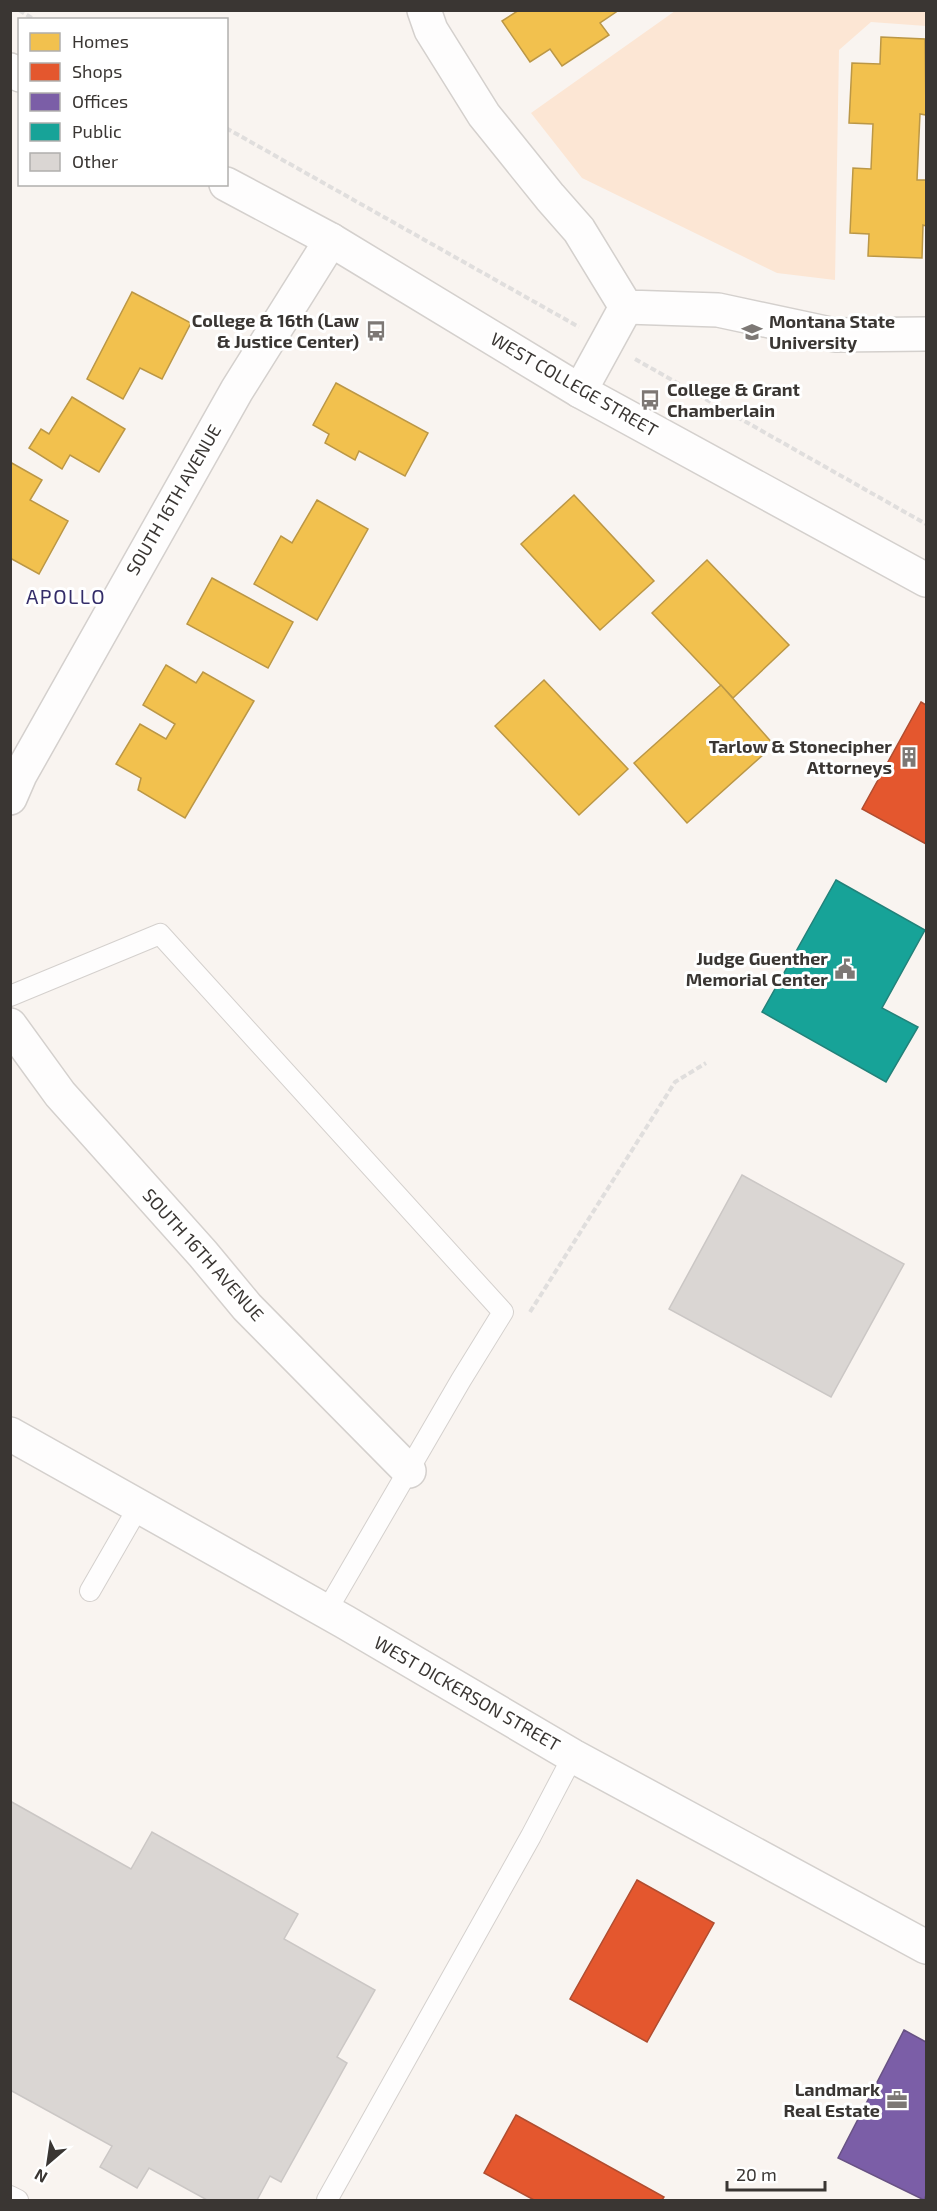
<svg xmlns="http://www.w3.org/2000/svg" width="937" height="2211" viewBox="0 0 937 2211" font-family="'Exo 2',sans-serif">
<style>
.green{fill:#fce6d4}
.homes{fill:#f2c14e;stroke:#bb9746;stroke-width:1.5}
.shops{fill:#e4572e;stroke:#b14d30;stroke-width:1.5}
.offices{fill:#7b5ea7;stroke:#685284;stroke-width:1.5}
.public{fill:#17a398;stroke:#22827a;stroke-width:1.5}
.building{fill:#dad6d3;stroke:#cbc7c5;stroke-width:1.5}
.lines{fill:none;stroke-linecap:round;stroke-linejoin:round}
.service-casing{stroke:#d4d0cd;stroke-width:22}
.minor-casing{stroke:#d4d0cd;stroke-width:36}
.secondary-casing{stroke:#d4d0cd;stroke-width:36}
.path{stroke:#e0dedd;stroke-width:4;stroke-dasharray:6 3;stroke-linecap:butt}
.service{stroke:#fefdfd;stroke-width:20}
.minor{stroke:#fefdfd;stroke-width:33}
.secondary{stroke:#fefdfd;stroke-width:33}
.labels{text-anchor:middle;stroke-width:6;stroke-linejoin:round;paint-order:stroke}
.poi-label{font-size:18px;font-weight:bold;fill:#3a3633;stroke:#fff;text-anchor:end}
.street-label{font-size:18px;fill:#3a3633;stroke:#fff}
.neighbourhood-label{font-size:20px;letter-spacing:1.5px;fill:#342d69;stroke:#fff}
</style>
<rect width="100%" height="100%" fill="#f9f4f0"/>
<!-- green -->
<path class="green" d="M675 11H926V26L871 22 839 50 835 280 777 273 582 178 531 113Z"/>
<!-- homes -->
<g class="homes">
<path d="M519 10H619L600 23 609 35 562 66 550 49 530 62 502 21Z"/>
<path d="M881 37 925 39 926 115 920 114 917 180H926V226L923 225 922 258 868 256 869 234 850 233 853 168 871 169 873 124 849 123 852 63 880 64Z"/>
<path d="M132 292 191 323 162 379 140 368 123 399 87 379Z"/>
<path d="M336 383 428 433 405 476 359 451 355 460 325 443 329 434 313 425Z"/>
<path d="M72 397 125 429 99 472 70 455 62 469 29 448 41 429 49 434Z"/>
<path d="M10 462 42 480 30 500 68 521 39 574 10 558Z"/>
<path d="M574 495 654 581 600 630 521 544Z"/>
<path d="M317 500 368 529 317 620 254 584 281 536 292 543Z"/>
<path d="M707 560 789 645 733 698 652 613Z"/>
<path d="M212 578 293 622 268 668 187 624Z"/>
<path d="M166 665 196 683 203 672 254 701 185 818 138 790 141 778 116 764 140 724 166 739 175 724 143 705Z"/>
<path d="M544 680 628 769 579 815 495 726Z"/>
<path d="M721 685 774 745 687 823 634 763Z"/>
</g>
<!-- shops -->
<g class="shops">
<path d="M921 702 926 705V844L862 809Z"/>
<path d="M637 1880 714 1923 647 2042 570 1999Z"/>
<path d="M516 2115 664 2197 662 2200H534L484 2173Z"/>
</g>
<!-- offices -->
<path class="offices" d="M904 2030 926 2042V2195L924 2200 838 2158Z"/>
<!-- public -->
<path class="public" d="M836 880 925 930 882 1008 918 1027 886 1082 762 1012Z"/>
<!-- building -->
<g class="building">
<path d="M742 1175 904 1264 831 1397 669 1309Z"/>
<path d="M10 1801 131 1869 152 1832 298 1914 284 1939 375 1990 337 2057 347 2063 281 2182 270 2176 257 2200H207L149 2168 137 2188 100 2167 112 2146 10 2090Z"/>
</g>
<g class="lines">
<!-- service casing -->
<g class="service-casing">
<g id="service">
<path d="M10 996 160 934 503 1312 461 1380 326 1612"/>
<path d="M90 1591 139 1506"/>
<path d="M10 2196 18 2200"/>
<path d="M327 2200 531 1836 573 1756"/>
</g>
</g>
<!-- minor casing -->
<g class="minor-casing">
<g id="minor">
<path d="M424 10 431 30 484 115 550 197 579 230 626 307 718 310 835 335 926 334"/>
<path d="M580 391 626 307"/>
<path d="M10 798 20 775 237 390 331 240"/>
<path d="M10 1025 60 1094 203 1254 247 1307 409 1471"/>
<path d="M10 1434 345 1622 573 1756 926 1947"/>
</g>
</g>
<!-- secondary casing -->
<g class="secondary-casing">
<g id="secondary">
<path d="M10 70 20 75"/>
<path d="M226 184 331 240 580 391 926 580"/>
</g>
</g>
<!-- path -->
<g class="path">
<path d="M19 10 35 20"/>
<path d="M226 128 579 327"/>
<path d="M635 359 926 524"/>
<path d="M530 1312 675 1082 706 1063"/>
</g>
<!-- service -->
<use href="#service" class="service"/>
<!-- minor -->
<use href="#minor" class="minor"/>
<!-- secondary -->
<use href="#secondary" class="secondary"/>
</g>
<!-- icons -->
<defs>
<g id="bus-bare" transform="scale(1.62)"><path d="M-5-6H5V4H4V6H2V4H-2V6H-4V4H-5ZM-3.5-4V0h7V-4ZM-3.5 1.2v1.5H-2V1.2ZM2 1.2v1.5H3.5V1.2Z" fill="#7d7875" stroke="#fff" stroke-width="2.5" paint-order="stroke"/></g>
<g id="university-bare" transform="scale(1.62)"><path d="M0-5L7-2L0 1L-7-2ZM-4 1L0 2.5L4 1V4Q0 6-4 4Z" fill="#7d7875" stroke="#fff" stroke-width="2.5" paint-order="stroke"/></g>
<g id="building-bare" transform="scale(1.62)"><path d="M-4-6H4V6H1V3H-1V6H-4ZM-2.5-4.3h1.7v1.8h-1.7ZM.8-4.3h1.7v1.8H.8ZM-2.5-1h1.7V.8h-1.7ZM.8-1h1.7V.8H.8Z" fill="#7d7875" stroke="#fff" stroke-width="2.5" paint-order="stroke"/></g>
<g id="civic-bare" transform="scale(1.62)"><path d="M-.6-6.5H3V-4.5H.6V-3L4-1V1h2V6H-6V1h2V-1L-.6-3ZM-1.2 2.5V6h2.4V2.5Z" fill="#7d7875" stroke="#fff" stroke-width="2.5" paint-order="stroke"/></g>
<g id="office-bare" transform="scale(1.62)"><path d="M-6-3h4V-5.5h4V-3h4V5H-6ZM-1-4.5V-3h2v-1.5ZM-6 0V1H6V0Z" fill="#7d7875" stroke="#fff" stroke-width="2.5" paint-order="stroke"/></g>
</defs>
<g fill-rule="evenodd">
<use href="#bus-bare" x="376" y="331"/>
<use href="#university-bare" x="752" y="332"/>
<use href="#bus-bare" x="650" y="400"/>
<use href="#building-bare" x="909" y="757"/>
<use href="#civic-bare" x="845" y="969"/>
<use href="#office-bare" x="897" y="2100"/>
</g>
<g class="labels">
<!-- poi labels -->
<g class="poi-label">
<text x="359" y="327">College &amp; 16th (Law<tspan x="359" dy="21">&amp; Justice Center)</tspan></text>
<text x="769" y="328" text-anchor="start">Montana State<tspan x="769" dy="21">University</tspan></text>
<text x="667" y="396" text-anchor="start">College &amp; Grant<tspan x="667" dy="21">Chamberlain</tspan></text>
<text x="892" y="753">Tarlow &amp; Stonecipher<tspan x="892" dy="21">Attorneys</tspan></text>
<text x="828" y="965">Judge Guenther<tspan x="828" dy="21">Memorial Center</tspan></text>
<text x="880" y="2096">Landmark<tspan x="880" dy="21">Real Estate</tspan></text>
</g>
<!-- street labels -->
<g class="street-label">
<text transform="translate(574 385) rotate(30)" y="6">WEST COLLEGE STREET</text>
<text transform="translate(174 500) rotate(-60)" y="6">SOUTH 16TH AVENUE</text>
<text transform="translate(203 1255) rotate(48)" y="6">SOUTH 16TH AVENUE</text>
<text transform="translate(467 1694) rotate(30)" y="6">WEST DICKERSON STREET</text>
</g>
<!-- neighbourhood labels -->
<g class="neighbourhood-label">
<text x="66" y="604">APOLLO</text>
</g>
</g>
<!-- border -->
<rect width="937" height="2211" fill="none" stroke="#3a3633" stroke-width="24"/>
<!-- legend -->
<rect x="18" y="18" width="210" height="168" fill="#ffffff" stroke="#b0afad" stroke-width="1.5"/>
<rect x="30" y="33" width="30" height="18" fill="#f2c14e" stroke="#b0afad" stroke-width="1.5"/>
<text x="72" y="48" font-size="18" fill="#3a3633">Homes</text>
<rect x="30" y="63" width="30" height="18" fill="#e4572e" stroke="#b0afad" stroke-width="1.5"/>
<text x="72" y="78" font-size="18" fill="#3a3633">Shops</text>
<rect x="30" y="93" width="30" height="18" fill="#7b5ea7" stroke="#b0afad" stroke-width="1.5"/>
<text x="72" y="108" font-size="18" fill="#3a3633">Offices</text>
<rect x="30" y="123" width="30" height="18" fill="#17a398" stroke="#b0afad" stroke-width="1.5"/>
<text x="72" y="138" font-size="18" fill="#3a3633">Public</text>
<rect x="30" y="153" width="30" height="18" fill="#dad6d3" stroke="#b0afad" stroke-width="1.5"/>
<text x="72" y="168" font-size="18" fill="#3a3633">Other</text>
<!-- north arrow -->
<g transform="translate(48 2163) rotate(209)" stroke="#ffffff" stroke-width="4.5" paint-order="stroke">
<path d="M0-4.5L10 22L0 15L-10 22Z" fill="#3a3633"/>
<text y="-9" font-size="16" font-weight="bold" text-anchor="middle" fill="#3a3633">N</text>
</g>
<!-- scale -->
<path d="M727 2181v9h98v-9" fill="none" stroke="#3a3633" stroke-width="3"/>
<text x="736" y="2181" font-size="18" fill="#3a3633" stroke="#ffffff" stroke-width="4.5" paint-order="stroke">20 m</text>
</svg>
